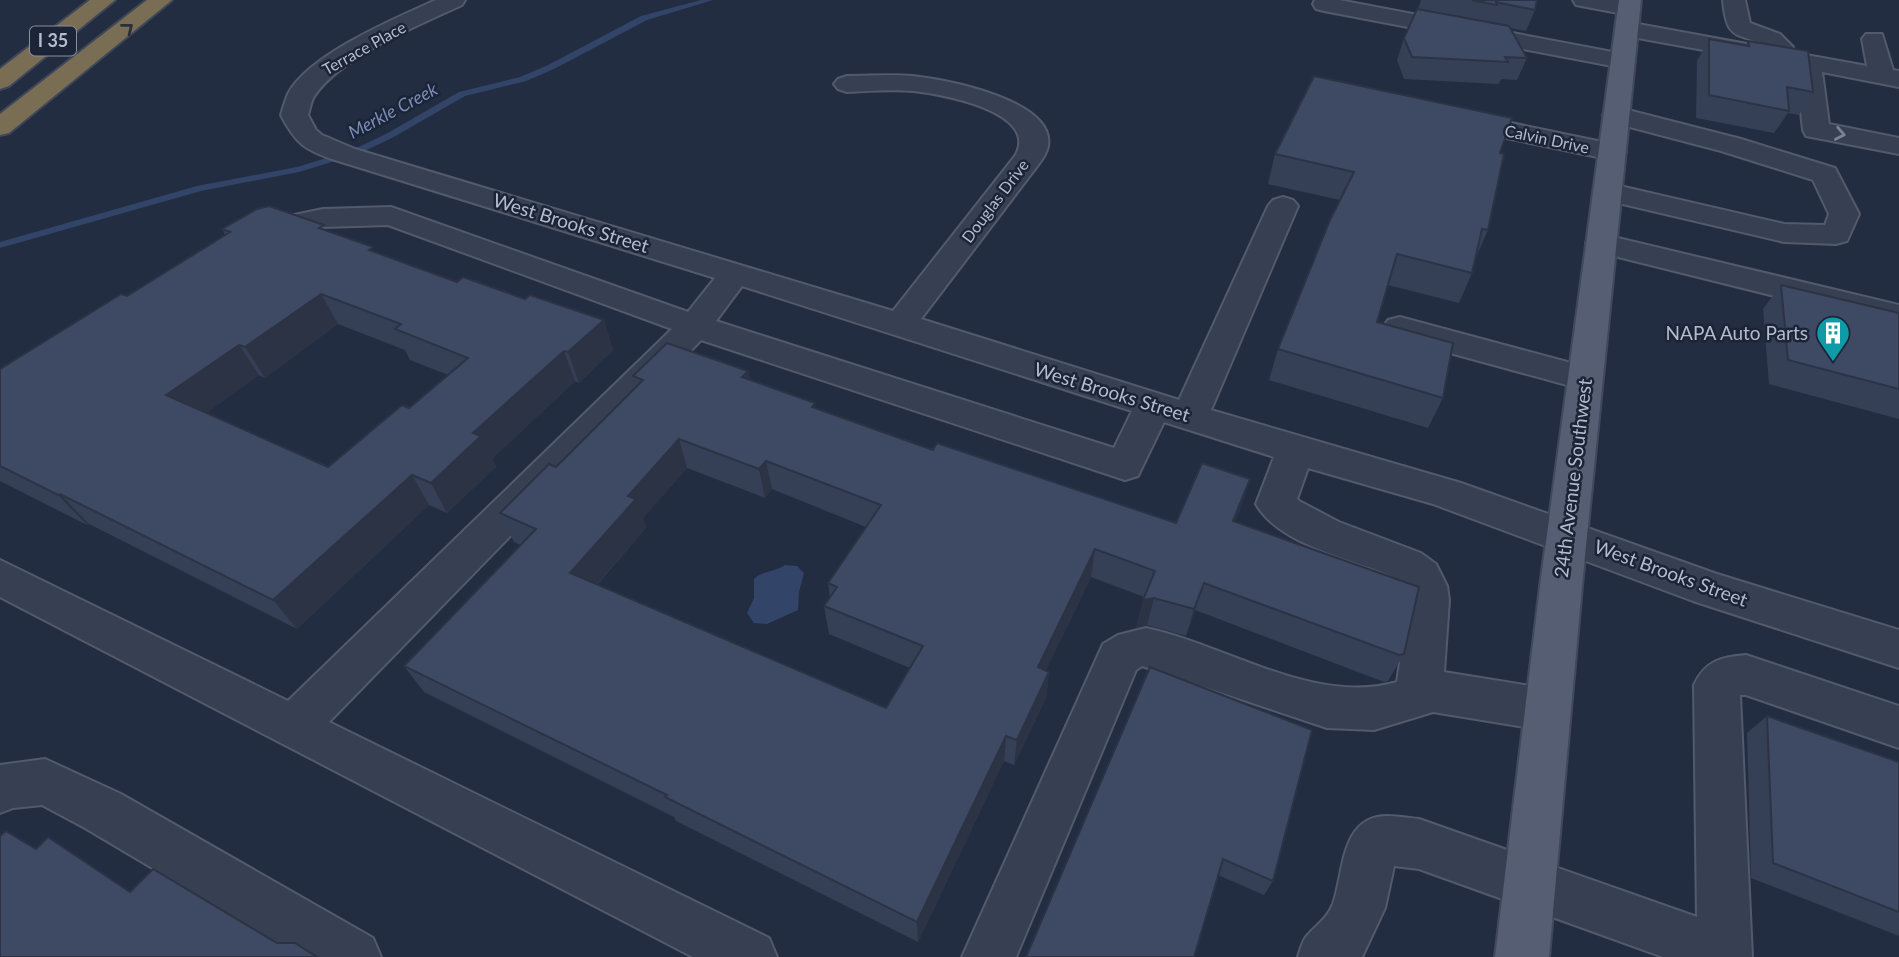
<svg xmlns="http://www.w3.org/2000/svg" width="1899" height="957" viewBox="0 0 1899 957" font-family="Lato,sans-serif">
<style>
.water{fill:#334469}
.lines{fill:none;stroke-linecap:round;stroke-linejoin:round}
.stream{fill:#334469;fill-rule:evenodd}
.minor-casing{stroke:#525a6c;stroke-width:4}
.major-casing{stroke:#41485b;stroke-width:4}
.highway-casing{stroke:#3f4759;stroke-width:4}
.minor{fill:#373f52;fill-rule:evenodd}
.major{fill:#555e72;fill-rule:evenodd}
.highway{fill:#796e54;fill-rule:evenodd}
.wall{fill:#353f55;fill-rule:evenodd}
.shaded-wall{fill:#2b3345}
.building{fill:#3e4963;stroke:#2b3345;stroke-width:2;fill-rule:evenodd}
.oneway{stroke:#2a2f3b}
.oneway2{stroke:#7c8395}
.labels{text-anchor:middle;stroke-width:5;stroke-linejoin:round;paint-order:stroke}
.far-street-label{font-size:16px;fill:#b4bbcc;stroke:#1c2437}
.shield{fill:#1c2437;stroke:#868e9f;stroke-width:2}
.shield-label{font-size:18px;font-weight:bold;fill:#b4bbcc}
.far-water-label{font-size:18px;font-style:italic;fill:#798db6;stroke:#1c2437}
.street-label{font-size:19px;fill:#b4bbcc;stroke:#1c2437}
.poi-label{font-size:19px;fill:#b4bbcc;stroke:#1c2437;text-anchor:end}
</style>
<rect width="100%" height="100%" fill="#232d42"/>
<!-- water -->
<path class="water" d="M785 565 797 566 804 573 799 592 798 610 767 624 754 623 747 613 754 598V579C762 571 775 572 785 565Z"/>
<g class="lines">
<!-- stream -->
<path class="stream" d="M701 0H713L647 20 554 69 526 81 465 96 392 138 358 154 299 172 201 191 0 248V242L197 186 297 167 352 150 386 134 459 92 520 77 548 65 641 16Z"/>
<!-- minor casing -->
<g class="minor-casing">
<g id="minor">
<path d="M436 0H465L462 5C419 25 342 56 315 95 311 100 310 109 308 115L316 130 322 135 355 149 893 311 1015 156C1041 112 942 94 913 91 891 89 869 91 847 92L838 89 834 84 838 79 847 76C869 76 891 74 912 76 944 79 1056 100 1048 146 1047 152 1042 160 1038 165L921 319 1179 400 1268 206 1273 200 1283 197 1293 200 1298 206 1211 410 1461 483 1717 574 1899 630V668L1693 601 1433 504 1308 468 1297 499 1301 502 1339 522 1421 553 1436 564 1447 586 1449 600 1444 672 1531 686H1548L1564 692 1571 707 1564 722 1548 728H1531L1433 712 1374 730 1327 728 1142 666 1136 670 1016 957H962L1103 644 1118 635 1146 628C1227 645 1314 706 1397 682L1407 616 1405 586C1394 575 1380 571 1365 566 1330 553 1276 539 1256 504L1274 457 1164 422 1138 476 1125 480 701 340 329 722 769 938 777 957H693L0 597V560L288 701 672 329 388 225 323 227 261 239 250 236 246 230 250 224 323 209 391 207 688 312 715 278 335 160C305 150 296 144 281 115 283 108 285 101 288 94 308 55 396 18 436 0ZM742 286 1132 411 1114 448 716 321Z"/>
<path d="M1315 0H1339L1623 54 1632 56 1635 61 1632 66 1623 68 1324 11 1316 9 1313 4Z"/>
<path d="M1573 0H1622L1637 3 1640 8 1637 13 1629 15 1576 5Z"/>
<path d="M1723 0H1745L1750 23 1780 34 1793 47 1790 52 1867 66 1862 39 1866 34H1882L1893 70 1899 71V87L1822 72 1829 124 1899 138V154L1806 136 1803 130 1796 67 1627 36 1619 34 1615 29 1619 24 1627 22 1769 48C1739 30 1727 45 1723 0Z"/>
<path d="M1616 107 1741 139 1835 168 1859 214 1847 241 1836 244 1784 242 1597 198 1593 192 1597 186 1607 183 1784 224 1825 225 1829 214 1813 180 1721 151 1607 121 1603 115 1607 109Z"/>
<path d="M1458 112 1612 144 1622 146 1626 152 1622 158 1612 160 1449 126 1445 120 1449 114Z"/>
<path d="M1601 234 1899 305V327L1590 250 1586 243 1590 236Z"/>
<path d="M1400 317 1597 370 1603 378 1597 386 1585 390 1388 336 1383 328 1388 320Z"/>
<path d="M1746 655 1899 706V748L1746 695H1740L1752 957H1663L1419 869 1394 866 1385 908 1362 957H1298C1300 951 1302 942 1306 937 1315 926 1327 919 1333 904 1344 874 1340 816 1387 816 1397 816 1409 818 1419 819L1697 917 1694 685C1705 661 1721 657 1746 655Z"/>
<path d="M45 759 121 794 373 938 381 957H302L85 828 42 805 13 808 0 813V765Z"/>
</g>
</g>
<!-- major casing -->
<g class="major-casing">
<path id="major" d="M1619 0H1641L1582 586 1549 957H1495L1540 586Z"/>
</g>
<!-- highway casing -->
<g class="highway-casing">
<g id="highway">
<path d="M90 0H115L9 86 0 89V69Z"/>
<path d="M147 0H172L9 133 0 135V114Z"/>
</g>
</g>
<!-- minor -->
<use href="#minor" class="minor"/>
<!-- major -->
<use href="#major" class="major"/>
<!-- highway -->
<use href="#highway" class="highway"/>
</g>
<!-- wall -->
<g class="wall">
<path d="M1421 0H1537L1535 10 1526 31 1510 28 1527 58 1517 80 1501 79 1499 84 1404 79 1397 60 1404 38 1418 9Z"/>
<path d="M1709 39 1745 46 1748 41 1813 92 1799 115 1788 113 1774 133 1696 118 1697 61Z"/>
<path d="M1500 153 1488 230 1476 257 1472 273 1459 303 1388 285 1377 322 1443 398 1428 428 1269 380 1278 349 1340 200 1268 184 1275 154Z"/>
<path d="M222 229 327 231 376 253 457 282 604 320 613 350 579 383 575 381 492 459 496 467 447 513 429 505 297 629 89 524 87 525 0 481V369L127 296 225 235ZM338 324 405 350 410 360 448 375 409 408 328 467 206 413 259 375 265 378Z"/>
<path d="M1781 285 1899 313V419L1769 384 1763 309Z"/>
<path d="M748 371 750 380 816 408 933 450 1176 523 1250 479 1235 522 1404 654 1388 681 1384 682 1195 610 1186 636 1147 625 1136 628 1144 597 1091 577 1046 670 1049 672 1046 698 1014 765 1004 761 918 942 676 821 674 817 424 692 404 666 521 545 514 542 500 513 556 467 636 387 633 376ZM687 468 765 498 772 489 866 527 828 583 830 598 824 606 829 634 910 668 886 708 597 585 646 528 643 518Z"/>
<path d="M1150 667 1273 881 1264 895 1218 875Z"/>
<path d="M1767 716 1899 762V936L1751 878 1747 733Z"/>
</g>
<!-- shaded-wall -->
<g class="shaded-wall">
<path d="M321 294 338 324 265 378 245 347Z"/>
<path d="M604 320 613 350 579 383 568 352Z"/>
<path d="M239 345 259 375 189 426 166 395Z"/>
<path d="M564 351 575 381 492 459 496 467 447 513 431 483 473 433Z"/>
<path d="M748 371 754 400 742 377Z"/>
<path d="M679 439 687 468 643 518 646 528 582 601 570 573 628 496Z"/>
<path d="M766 461 772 489 765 498 759 469Z"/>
<path d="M412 475 429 505 297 629 273 600Z"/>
<path d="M1250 479 1241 508 1224 549 1233 521Z"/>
<path d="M60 494 89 524 87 525 58 495Z"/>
<path d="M1095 549 1091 577 1034 694 1038 667Z"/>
<path d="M1204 583 1195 610 1186 636 1194 609Z"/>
<path d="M1154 598 1147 625 1136 628 1143 600Z"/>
<path d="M1049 672 1046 698 1014 765 1017 740Z"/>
<path d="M1006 736 1004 761 918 942 917 922Z"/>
</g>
<!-- building -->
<g class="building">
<path d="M1472 0H1537L1535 10 1496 2 1497 5Z"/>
<path d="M1417 9 1509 26 1527 58 1505 57 1508 62 1412 57 1404 38Z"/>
<path d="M1709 39 1749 46 1748 41 1808 51 1813 92 1787 87 1789 111 1709 95Z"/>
<path d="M1314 76 1512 118 1500 153 1504 154 1488 230 1482 229 1472 273 1397 254 1377 322 1453 343 1443 398 1278 349 1330 220 1354 172 1275 154Z"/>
<path d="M269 206 324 225 319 228 373 247 369 250 457 282 463 277 525 299 530 295 604 320 568 352 564 351 473 433 481 436 431 483 412 475 273 600 60 494 58 495 0 466V369L121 294 127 296 230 232 222 229 257 209ZM321 294 401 324 395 329 468 358 409 408 402 405 328 467 166 395 239 345 245 347Z"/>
<path d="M1781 285 1899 313V389L1788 360Z"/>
<path d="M667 343 748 371 742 377 815 403 812 407 933 450 937 443 1176 523 1202 463 1250 479 1233 521 1419 587 1404 654 1399 655 1204 583 1194 609 1154 598 1143 600 1155 571 1095 549 1038 667 1049 672 1017 740 1006 736 917 922 665 797 667 795 404 666 536 529 500 513 549 464 556 467 643 380 633 376ZM679 439 759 469 766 461 881 505 828 583 837 587 824 606 923 646 886 708 570 573 636 499 628 496Z"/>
<path d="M1150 667 1312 730 1273 881 1223 859 1194 957H1026Z"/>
<path d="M1767 716 1899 762V912L1773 863Z"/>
<path d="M6 831 36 849 48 837 130 892 153 869 277 943H295L317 957H0V836Z"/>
</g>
<!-- one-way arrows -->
<defs><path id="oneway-chevron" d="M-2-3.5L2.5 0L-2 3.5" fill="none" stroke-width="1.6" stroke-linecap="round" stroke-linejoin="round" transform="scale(1.75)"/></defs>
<use class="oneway" href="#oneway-chevron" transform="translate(128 28) rotate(-38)"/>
<use class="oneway2" href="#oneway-chevron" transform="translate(1840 134) rotate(11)"/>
<!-- icons -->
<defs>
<g id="building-pin" transform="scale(1.75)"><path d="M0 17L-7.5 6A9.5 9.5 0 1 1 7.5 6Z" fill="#0f9aa8" stroke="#1c2437"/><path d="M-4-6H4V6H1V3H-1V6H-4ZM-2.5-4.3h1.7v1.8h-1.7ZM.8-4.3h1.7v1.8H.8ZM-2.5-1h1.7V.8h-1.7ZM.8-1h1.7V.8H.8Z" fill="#fff"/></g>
</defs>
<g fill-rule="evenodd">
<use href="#building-pin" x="1833" y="333"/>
</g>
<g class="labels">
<!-- far-street labels -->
<g class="far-street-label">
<text transform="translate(364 48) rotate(-29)" y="6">Terrace Place</text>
<text transform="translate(1547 139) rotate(12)" y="6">Calvin Drive</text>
<text transform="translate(995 201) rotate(-53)" y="6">Douglas Drive</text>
</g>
<!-- shield labels -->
<rect class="shield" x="30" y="26.5" width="46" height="29" rx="5"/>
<g class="shield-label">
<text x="53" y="47">I 35</text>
</g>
<!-- far-water labels -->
<g class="far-water-label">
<text transform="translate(393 111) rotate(-28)" y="6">Merkle Creek</text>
</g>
<!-- street labels -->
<g class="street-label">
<text transform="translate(571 223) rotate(17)" y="7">West Brooks Street</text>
<text transform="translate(1112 392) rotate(17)" y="7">West Brooks Street</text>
<text transform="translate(1573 478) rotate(-83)" y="7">24th Avenue Southwest</text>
<text transform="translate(1671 573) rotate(20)" y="7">West Brooks Street</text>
</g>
<!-- poi labels -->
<g class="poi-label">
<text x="1808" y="340">NAPA Auto Parts</text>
</g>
</g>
</svg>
